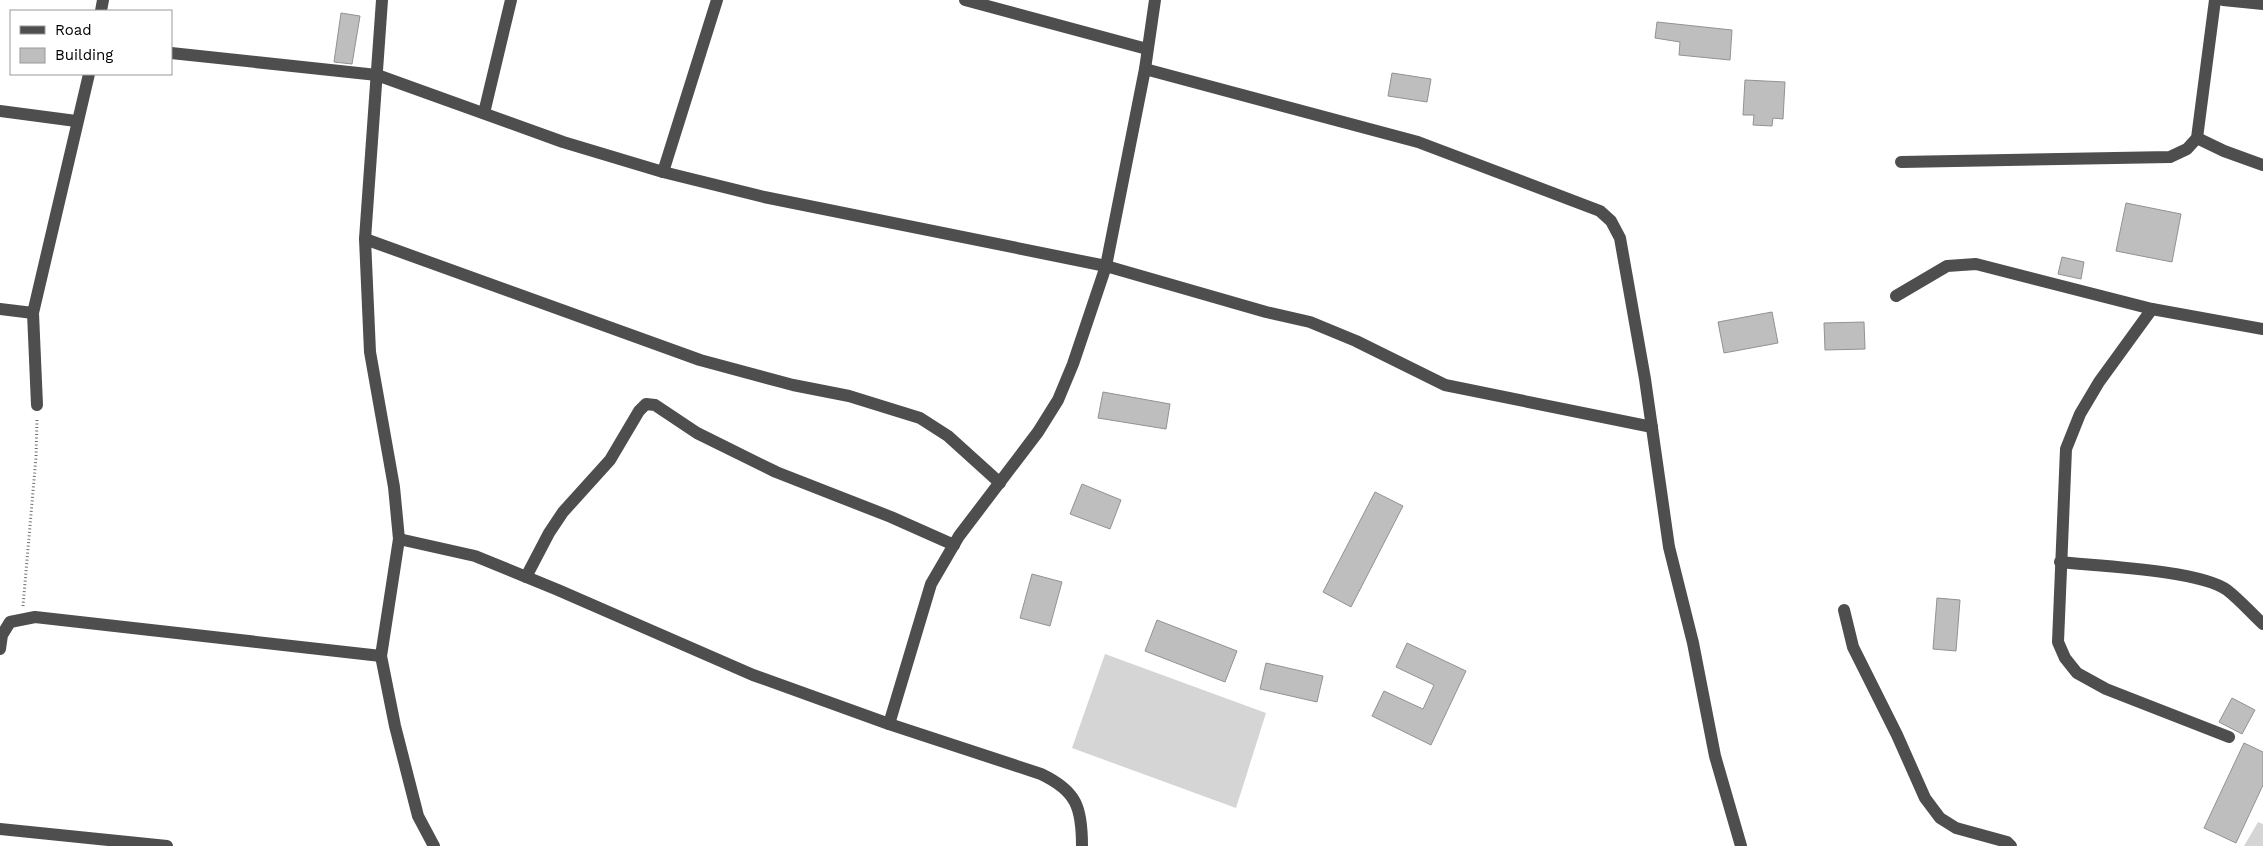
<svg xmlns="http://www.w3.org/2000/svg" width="2263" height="846" viewBox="0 0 2263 846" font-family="'Work Sans',sans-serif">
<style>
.pitch{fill:#d5d5d5}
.building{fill:#bebebe;stroke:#929292}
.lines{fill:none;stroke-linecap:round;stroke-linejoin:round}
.path{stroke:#707070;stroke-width:3;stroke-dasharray:1 2.5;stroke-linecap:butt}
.minor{stroke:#4e4e4e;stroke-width:12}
</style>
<rect width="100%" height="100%" fill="#fff"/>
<!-- pitch -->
<g class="pitch">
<path d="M1105 654 1266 713 1236 808 1072 748Z"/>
<path d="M2258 822 2263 824V846H2244Z"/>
</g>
<!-- building -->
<g class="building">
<path d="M341 13 360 16 352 64 334 62Z"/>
<path d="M1657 22 1732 30 1730 60 1679 55 1680 42 1655 38Z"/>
<path d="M1392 73 1431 79 1427 102 1388 96Z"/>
<path d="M1745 80 1785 82 1783 119 1773 118 1772 126 1753 125 1754 115H1743Z"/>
<path d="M2126 203 2181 214 2172 262 2116 251Z"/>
<path d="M2062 257 2084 262 2081 279 2058 274Z"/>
<path d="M1772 312 1778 343 1724 353 1718 322Z"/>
<path d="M1864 322 1865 349 1825 350 1824 323Z"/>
<path d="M1103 392 1170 404 1166 429 1098 418Z"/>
<path d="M1082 484 1121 500 1110 529 1070 514Z"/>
<path d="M1375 492 1403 506 1351 607 1323 592Z"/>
<path d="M1032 574 1062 582 1050 626 1020 618Z"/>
<path d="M1937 598 1960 600 1956 651 1933 649Z"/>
<path d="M1157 620 1237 651 1225 682 1145 651Z"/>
<path d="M1407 643 1466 671 1431 745 1372 716 1384 691 1423 709 1434 685 1396 667Z"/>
<path d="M1266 663 1323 676 1317 702 1260 689Z"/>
<path d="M2232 698 2255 710 2242 734 2219 722Z"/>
<path d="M2244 743 2263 752V785L2236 843 2204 828Z"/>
</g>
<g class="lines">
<!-- path -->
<path class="path" d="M23 606 36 457 37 418"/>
<!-- minor -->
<g class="minor">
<path d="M382 0 365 239 370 352 394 487 399 539 381 656 395 726 418 816 434 846"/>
<path d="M965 0 1147 49"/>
<path d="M2223 0 2263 4"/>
<path d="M101 11 103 0"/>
<path d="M171 53 377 75 563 142 663 172 764 197 1106 266 1266 312 1310 322 1356 341 1445 385 1652 427"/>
<path d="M1145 69 1418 142 1600 211 1611 221 1620 238 1645 379 1669 547 1693 643 1715 756 1741 846"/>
<path d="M0 111 76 121"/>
<path d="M484 113 511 0"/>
<path d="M2197 138 2224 151 2263 165"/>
<path d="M1901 162 2170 157 2187 149 2197 138 2215 0"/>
<path d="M663 172 717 0"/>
<path d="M365 239 700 360 793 385 849 396 920 418 948 436 1000 483"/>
<path d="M1896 296 1947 266 1976 264 2152 309 2263 329"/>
<path d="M0 309 33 313"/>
<path d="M2152 309 2099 382 2080 414 2066 449 2058 642 2065 658 2077 673 2106 689 2229 737"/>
<path d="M37 405 33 313 89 74"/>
<path d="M399 539 475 556 558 590 753 675 889 724 1041 774C1077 791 1082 808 1082 846"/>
<path d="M2060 562C2097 566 2200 570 2227 590 2240 600 2251 613 2263 624"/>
<path d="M526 577 549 533 563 512 610 460 639 411 646 404 655 405 697 433 776 472 891 517 954 545"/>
<path d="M1844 610 1853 647 1897 735 1925 798 1940 818 1956 828 2007 842 2011 846"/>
<path d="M0 649 2 635 10 622 35 617 381 656"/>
<path d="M889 724 931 584 959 536 1038 432 1058 400 1073 364 1106 266 1145 69 1155 0"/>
<path d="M0 829 167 846"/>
</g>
</g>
<!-- legend -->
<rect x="10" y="10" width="162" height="65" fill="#ffffff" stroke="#999999"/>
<rect x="20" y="26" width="25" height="8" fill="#4e4e4e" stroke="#999999"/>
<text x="55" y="35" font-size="15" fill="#000000">Road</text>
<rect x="20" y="48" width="25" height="15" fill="#bebebe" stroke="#999999"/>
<text x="55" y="60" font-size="15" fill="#000000">Building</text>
</svg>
